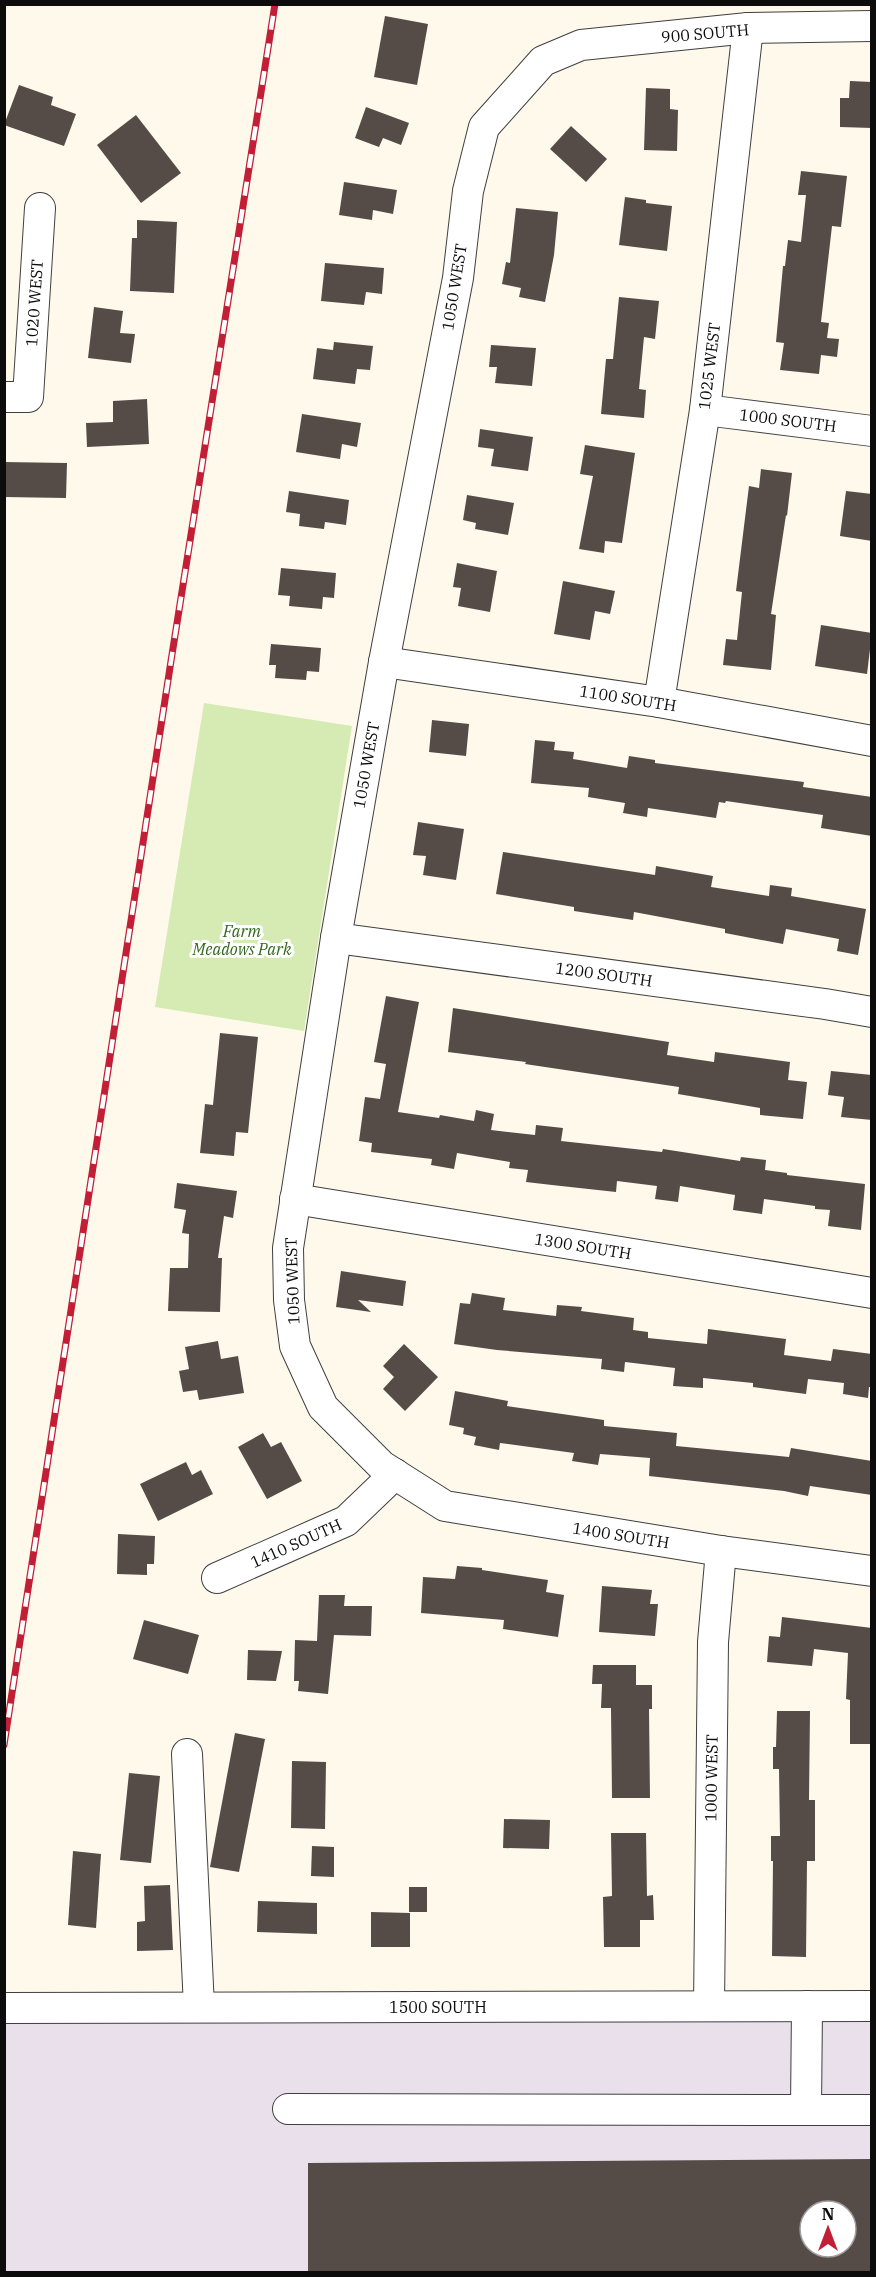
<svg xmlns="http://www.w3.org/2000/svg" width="876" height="2277" viewBox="0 0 876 2277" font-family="'IBM Plex Serif',serif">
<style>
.industrial{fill:#e9e0ec;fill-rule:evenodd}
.green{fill:#d6ebb4}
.building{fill:#554c48;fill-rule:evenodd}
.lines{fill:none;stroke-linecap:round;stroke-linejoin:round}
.minor-casing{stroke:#3f3f3f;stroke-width:32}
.minor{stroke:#fff;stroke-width:30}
.rail-casing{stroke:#c21e36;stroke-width:7}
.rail{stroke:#fff;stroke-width:4.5;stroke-dasharray:14;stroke-linecap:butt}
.labels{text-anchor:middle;stroke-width:6;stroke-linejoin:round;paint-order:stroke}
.street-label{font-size:16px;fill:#0c0c0c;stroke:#fff}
.park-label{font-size:16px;font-style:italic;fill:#31671a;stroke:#fff}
</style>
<rect width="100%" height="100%" fill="#fff9ec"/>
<!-- industrial -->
<path class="industrial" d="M871 2017V2272H5L4 2018ZM810 2211H846V2247H810Z"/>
<!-- green -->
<path class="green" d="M204 703 352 726 304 1031 155 1007Z"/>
<!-- building -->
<g class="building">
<path d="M385 16 428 24 417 85 374 77Z"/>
<path d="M850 81 872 82V128L840 127V98H849Z"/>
<path d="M19 85 53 97 51 105 76 114 64 146 4 125Z"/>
<path d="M646 88 670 89V109L678 110 677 151 644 150Z"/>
<path d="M366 107 409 123 401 145 383 138 379 147 355 138Z"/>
<path d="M136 115 181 173 141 203 97 145Z"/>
<path d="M571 126 607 159 586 182 550 149Z"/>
<path d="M801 171 847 176 841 227 832 226 821 322 829 323 827 338 839 339 837 357 821 355 819 374 780 370 784 343 776 342 783 266H785L788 240 801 242 806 195H798Z"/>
<path d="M344 182 397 190 393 214 373 210 372 220 339 215Z"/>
<path d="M625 197 646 200V203L672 206 667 251 619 245Z"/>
<path d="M516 208 558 212 554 255 545 302 519 297 521 288 502 284 506 262 510 263Z"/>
<path d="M137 220 177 222 174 293 130 291 132 238H137Z"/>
<path d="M325 263 384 268 382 294 366 292 364 305 321 301Z"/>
<path d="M619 297 659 301 655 339 644 337 639 389 646 390 644 418 601 414 606 359H613Z"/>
<path d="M94 307 123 311 120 333 135 334 131 363 88 358Z"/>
<path d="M334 342 373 346 370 370 357 369 355 384 313 379 317 348 333 350Z"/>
<path d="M491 345 536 348 532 386 495 383 497 367H489Z"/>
<path d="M147 399 149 444 87 447 86 423 113 422V401Z"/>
<path d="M302 414 361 423 357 447 342 444 340 459 296 452Z"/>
<path d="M480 429 533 437 528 471 491 466 494 449 478 447Z"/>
<path d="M585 445 635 453 622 543 605 541 604 553 579 549 593 476 580 474Z"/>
<path d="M4 462 67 463 66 498 4 497Z"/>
<path d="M761 469 792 473 787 516 786 515 771 614 776 615 771 670 723 665 726 639 737 640 742 592 736 591 749 486 759 488Z"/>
<path d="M289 491 349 500 346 525 325 522 324 529 299 526 300 514 286 512Z"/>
<path d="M846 491 872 494V541L840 536Z"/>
<path d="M467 495 514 503 508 535 475 529 476 523 463 520Z"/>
<path d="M457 563 497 571 490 612 458 606 461 588 453 587Z"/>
<path d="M281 568 336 573 334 598 323 597 322 609 289 606 290 596 278 595Z"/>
<path d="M563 581 615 591 610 614 595 611 590 640 554 634Z"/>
<path d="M821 625 872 633 867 674 815 666Z"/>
<path d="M271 644 321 648 319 672 307 671 306 680 275 678 276 665H269Z"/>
<path d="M432 720 469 724 466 756 429 752Z"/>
<path d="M535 740 555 742 554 750 574 752 573 759 627 768 629 756 655 760V763L804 782 803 787 872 797V836L821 828 823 815 726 801 725 803 719 802 716 818 648 808 647 817 623 813 625 803 588 797 589 788 531 783Z"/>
<path d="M418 822 464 829 456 880 423 875 426 856 413 855Z"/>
<path d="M503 852 655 875 656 866 713 876 711 887 769 896 770 885 792 888 791 896 866 909 858 955 837 951 839 939 786 929 783 944 725 933V929L634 912 633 920 574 911V907L496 894Z"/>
<path d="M386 996 419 1002 398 1112 439 1118 440 1115 474 1121 476 1110 494 1114 491 1130 535 1135 536 1125 563 1128 561 1141 662 1152 663 1149 740 1161 741 1157 766 1160 765 1170 787 1173V1175L865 1184 861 1230 828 1226 830 1210 815 1209V1206L764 1199 762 1214 733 1210 735 1195 680 1186 678 1202 655 1199 657 1186 617 1181 616 1192 552 1185 526 1182 528 1170 509 1168 510 1162 457 1153 454 1169 431 1165 432 1159 371 1152 372 1143 359 1141 365 1097 380 1099 386 1064 374 1062Z"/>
<path d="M453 1008 669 1042 667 1055 714 1062 715 1052 790 1062 788 1080 807 1082 803 1119 760 1115V1108L678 1094 679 1087 525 1064 526 1062 448 1052Z"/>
<path d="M220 1033 258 1037 248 1133 236 1132 234 1156 200 1153 205 1104 213 1105Z"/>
<path d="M831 1071 872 1075V1120L841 1117 844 1097 828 1095Z"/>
<path d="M177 1183 237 1191 233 1218 224 1216 218 1258H222L220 1312 168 1311 170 1268H188L189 1234 182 1233 186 1210 174 1208Z"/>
<path d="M341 1271 406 1281 403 1306 358 1300 371 1312 336 1307Z"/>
<path d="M472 1293 505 1298 503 1310 556 1316 557 1305 582 1307 581 1311 634 1318 633 1330 648 1332V1338L707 1344 708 1329 786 1339 784 1355 831 1361 833 1349 872 1354V1387H869L868 1398 843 1394 844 1383 808 1379 806 1394 753 1387V1383L703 1378V1388L673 1386 675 1368 625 1362 624 1372 601 1369 602 1359 497 1350 454 1344 460 1303 470 1304Z"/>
<path d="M218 1341 221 1359 238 1356 244 1393 199 1400 197 1390 183 1392 179 1371 189 1369 185 1347Z"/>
<path d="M404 1344 438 1377 405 1411 383 1389 394 1377 383 1366Z"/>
<path d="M455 1391 508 1401 507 1406 604 1420V1426L677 1433 676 1446 789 1457 791 1448 872 1461V1495L810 1486 808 1496 784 1491 649 1476 650 1458 600 1454 598 1465 572 1461 574 1453 500 1443 499 1450 474 1445 476 1437 463 1434 464 1428 449 1425Z"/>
<path d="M263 1433 271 1447 281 1442 302 1481 267 1499 238 1447Z"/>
<path d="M186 1462 192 1475 201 1470 213 1494 158 1521 140 1484Z"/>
<path d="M118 1534 155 1536 154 1564H147V1575L117 1574Z"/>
<path d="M457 1566 482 1568V1570L548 1580 546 1592 564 1595 558 1637 503 1629 504 1620 421 1613 423 1577 455 1579Z"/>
<path d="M602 1586 652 1590 650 1604H658L655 1636 599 1632Z"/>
<path d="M319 1595H345L344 1606H372L371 1636 334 1635 328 1694 298 1691 299 1681H294L295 1640 317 1641Z"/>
<path d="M782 1617 872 1628V1744H850V1700L846 1699 848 1653 814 1649 812 1666 767 1662 769 1636 780 1637Z"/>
<path d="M144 1620 199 1635 188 1674 133 1659Z"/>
<path d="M248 1650 282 1651 276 1681 247 1680Z"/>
<path d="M593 1665H636V1685H652V1709H649L650 1798H612L611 1708H601L602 1684H592Z"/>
<path d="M777 1711H810L809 1800H815V1861H807L806 1957 772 1956 773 1861H771V1836H780L779 1769H773V1747H776Z"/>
<path d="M235 1733 265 1739 239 1872 210 1867Z"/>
<path d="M292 1761 326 1762 325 1829 291 1828Z"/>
<path d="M129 1773 160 1776 151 1863 120 1860Z"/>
<path d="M504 1819 550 1820 549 1849 503 1848Z"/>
<path d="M611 1833H646L647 1896 653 1895 654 1920H640V1947H604L603 1897 612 1896Z"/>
<path d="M312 1846 334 1847V1877L311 1876Z"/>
<path d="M73 1851 101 1854 96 1928 68 1925Z"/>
<path d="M170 1885 173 1950 137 1951V1922L145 1921 144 1886Z"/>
<rect x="409" y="1887" width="18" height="25"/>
<path d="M258 1901 317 1903V1934L257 1932Z"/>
<path d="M371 1912 410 1913V1947H371Z"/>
<path d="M872 2159V2272H308V2163ZM810 2211H846V2247H810Z"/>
</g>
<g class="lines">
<!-- minor casing -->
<g class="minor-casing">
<g id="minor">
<path d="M872 26 748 28 581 45 543 61 484 127 468 191 458 278 384 662 336 938 288 1248 289 1300 295 1346 323 1407 382 1466 445 1506 721 1551 872 1571"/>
<path d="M4 397H28L40 208"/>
<path d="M705 410 872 431"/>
<path d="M384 662 659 702 872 741"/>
<path d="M659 702 705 410 748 28"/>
<path d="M336 938 825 1004 872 1012"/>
<path d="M295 1199 872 1293"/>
<path d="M217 1578 346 1521 395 1474"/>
<path d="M187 1754 199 2007"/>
<path d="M709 2006 713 1642 721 1551"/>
<path d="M4 2008 872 2006"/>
<path d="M288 2109 806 2110 807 2006"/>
<path d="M806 2110H872"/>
</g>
</g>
<!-- minor -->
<use href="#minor" class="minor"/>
<!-- rail casing -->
<g class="rail-casing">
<path id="rail" d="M4 1745 171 661 275 4"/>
</g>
<!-- rail -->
<use href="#rail" class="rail"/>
</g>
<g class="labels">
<!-- street labels -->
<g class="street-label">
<text transform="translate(705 33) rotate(-5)" y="6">900 SOUTH</text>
<text transform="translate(454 287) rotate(-81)" y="6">1050 WEST</text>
<text transform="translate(34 303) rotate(-86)" y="6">1020 WEST</text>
<text transform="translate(709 366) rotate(-83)" y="6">1025 WEST</text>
<text transform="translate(788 420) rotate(7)" y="6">1000 SOUTH</text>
<text transform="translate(628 698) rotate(9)" y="6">1100 SOUTH</text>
<text transform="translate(366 765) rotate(-80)" y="6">1050 WEST</text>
<text transform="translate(604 974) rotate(8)" y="6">1200 SOUTH</text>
<text transform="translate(583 1246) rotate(9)" y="6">1300 SOUTH</text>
<text transform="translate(292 1281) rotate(-92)" y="6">1050 WEST</text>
<text transform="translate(621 1535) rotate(9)" y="6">1400 SOUTH</text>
<text transform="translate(296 1543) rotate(-24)" y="6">1410 SOUTH</text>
<text transform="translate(711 1778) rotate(-89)" y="6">1000 WEST</text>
<text x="438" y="2013">1500 SOUTH</text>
</g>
<!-- park labels -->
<g class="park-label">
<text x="242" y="937">Farm<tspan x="242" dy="18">Meadows Park</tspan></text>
</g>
</g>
<!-- border -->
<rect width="876" height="2277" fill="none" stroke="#0c0c0c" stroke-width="12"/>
<!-- north arrow -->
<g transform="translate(828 2229)"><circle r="28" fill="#ffffff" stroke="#9e9e9e" stroke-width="1.5"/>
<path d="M0-4.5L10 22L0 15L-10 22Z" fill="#c21e36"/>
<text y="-9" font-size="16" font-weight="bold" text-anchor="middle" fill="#0c0c0c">N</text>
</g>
</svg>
